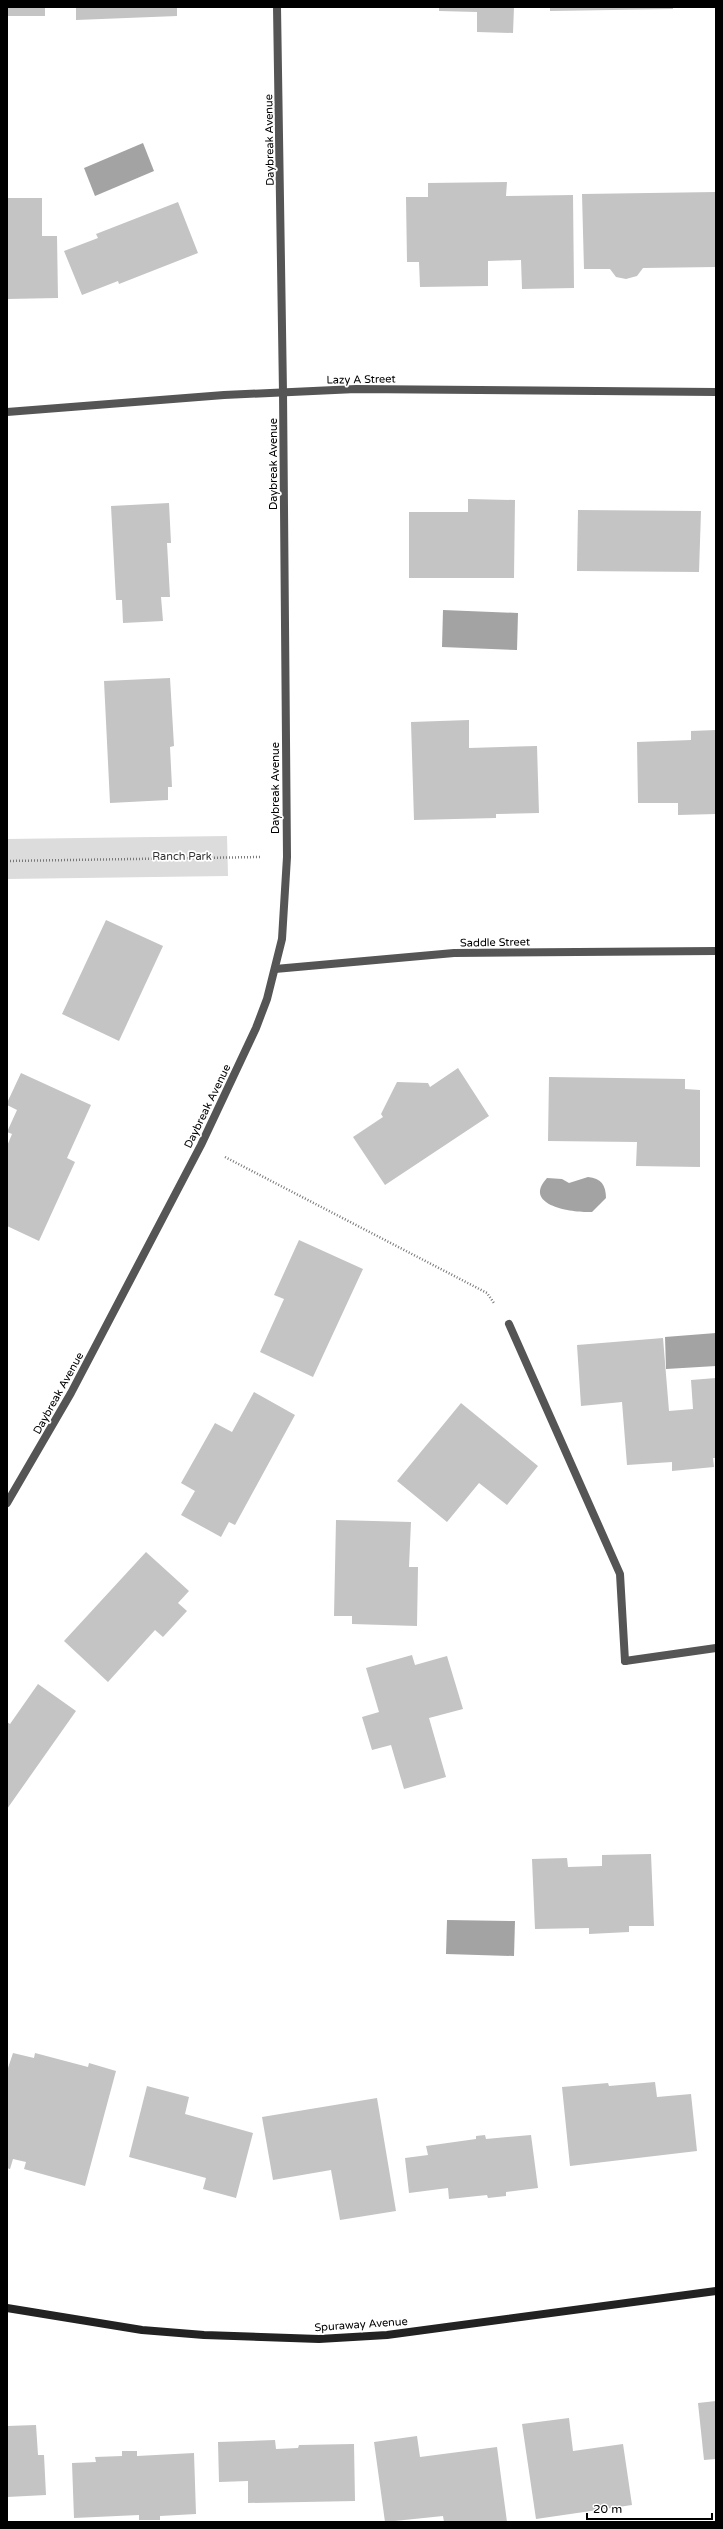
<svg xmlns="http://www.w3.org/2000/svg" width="723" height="2529" viewBox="0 0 723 2529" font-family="'Varela Round',sans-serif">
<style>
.green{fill:#dcdcdc}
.water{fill:#a3a3a3}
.building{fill:#c4c4c4}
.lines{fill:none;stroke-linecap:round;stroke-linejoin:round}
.path{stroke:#777;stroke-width:2.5;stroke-dasharray:1 2;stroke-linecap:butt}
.lane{stroke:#555;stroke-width:8}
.street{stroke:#555;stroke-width:8}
.secondary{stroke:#222;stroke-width:8}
.labels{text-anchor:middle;stroke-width:3.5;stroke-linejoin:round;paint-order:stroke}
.street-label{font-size:11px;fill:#000;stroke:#fff}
.park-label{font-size:11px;fill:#333;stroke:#fff}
</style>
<rect width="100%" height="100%" fill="#fff"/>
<!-- green -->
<path class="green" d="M227 836 228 876 7 879V839Z"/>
<!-- water -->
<g class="water">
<path d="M143 143 154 171 95 196 84 168Z"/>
<path d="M443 610 518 613 517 650 442 647Z"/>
<path d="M588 1177C601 1178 606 1185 606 1198L592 1212C574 1213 521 1206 547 1178L562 1179 569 1183Z"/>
<path d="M716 1333V1366L666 1369 665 1337Z"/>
<path d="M447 1920 515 1921 514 1956 446 1954Z"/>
</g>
<!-- building -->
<g class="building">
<rect x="7" y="7" width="38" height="9"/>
<path d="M76 7H177V16L76 20Z"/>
<path d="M439 7H514L513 33 477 32V12L439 11Z"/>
<path d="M550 7H673V9L550 11Z"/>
<path d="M507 182 506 196 573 195 574 288 522 289 521 260 488 261V286L420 287 419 262H407L406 197H428V183Z"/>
<path d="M716 192V267L643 268 637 276 626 279 616 277 610 269H584L582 194Z"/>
<path d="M7 198H42V236H57L58 298 7 299Z"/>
<path d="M178 202 198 253 119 284 118 281 82 295 64 251 98 238 96 234Z"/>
<path d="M468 499 515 500 514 578H409V512H468Z"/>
<path d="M169 503 171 543H167L170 597H161L163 621 123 623 122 600H116L111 506Z"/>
<path d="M578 510 701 511 699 572 577 571Z"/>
<path d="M170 678 174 746 170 747 172 787H168V800L110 803 104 681Z"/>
<path d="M469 720V748L537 746 539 813 496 814V818L414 820 411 722Z"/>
<path d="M716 730V814L678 815V803H638L637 742 691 740V731Z"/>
<path d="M106 920 163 946 119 1041 62 1014Z"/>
<path d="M458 1068 489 1116 385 1185 353 1137 383 1117 381 1114 397 1082 428 1083 430 1087Z"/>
<path d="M21 1073 91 1105 67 1158 75 1162 39 1241 7 1226V1146L12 1134 7 1132 17 1110 7 1105V1103Z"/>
<path d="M549 1077 685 1079V1089L700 1090V1167L636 1166 637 1142 548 1141Z"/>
<path d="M299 1240 363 1269 313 1377 260 1352 284 1299 274 1295Z"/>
<path d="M663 1338 669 1411 693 1409 691 1380 716 1378V1458H713L714 1467 672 1471V1462L627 1465 622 1402 581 1406 577 1345Z"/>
<path d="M254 1392 295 1415 235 1525 229 1522 221 1537 181 1515 195 1491 181 1483 215 1423 232 1432Z"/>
<path d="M461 1403 538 1466 507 1505 479 1483 447 1522 397 1481Z"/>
<path d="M336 1520 411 1522 409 1567H418L417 1626 352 1624V1616H334Z"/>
<path d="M146 1552 189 1591 178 1603 187 1611 163 1637 155 1630 108 1682 64 1641Z"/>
<path d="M412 1655 415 1665 447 1656 463 1709 429 1718 446 1777 404 1789 391 1745 372 1750 362 1717 379 1712 366 1668Z"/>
<path d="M38 1684 76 1711 7 1809V1722L10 1724Z"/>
<path d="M651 1854 654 1926H629V1932L589 1934V1928L535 1929 532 1859 567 1858 568 1867 602 1866V1855Z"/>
<path d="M13 2053 34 2058 35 2053 88 2067 89 2063 116 2071 85 2186 24 2169 26 2162 13 2159 10 2169 7 2168V2071Z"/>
<path d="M655 2082 657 2097 691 2094 697 2151 570 2166 562 2087 608 2083 609 2086Z"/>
<path d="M147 2086 189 2097 185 2114 253 2133 236 2198 203 2189 206 2178 129 2157Z"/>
<path d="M377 2098 396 2211 340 2220 331 2170 273 2180 262 2117Z"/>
<path d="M485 2135 486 2139 531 2135 538 2188 506 2192V2196L488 2198 487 2195 449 2199 448 2188 409 2193 405 2158 428 2155 426 2146 476 2139V2136Z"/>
<path d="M716 2401V2459L704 2460 698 2403Z"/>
<path d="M569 2418 573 2451 623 2444 632 2505 536 2519 522 2424Z"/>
<path d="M36 2425 38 2455H44L46 2495 7 2497V2426Z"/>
<path d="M417 2436 420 2457 497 2447 507 2522H444L443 2516 385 2522 374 2442Z"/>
<path d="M275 2440 276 2449 298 2448 299 2445 354 2444 355 2501 248 2503V2481L219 2482 218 2442Z"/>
<path d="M122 2451H137V2456L194 2453 196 2514 160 2516V2520H139V2515L74 2518 72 2463 96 2462 95 2457 122 2456Z"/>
</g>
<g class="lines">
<!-- path -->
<g class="path">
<path d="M7 861 260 857"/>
<path d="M225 1157 487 1293 494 1303"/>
</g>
<!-- lane -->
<path class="lane" d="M509 1324 620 1574 625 1661"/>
<!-- street -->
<g class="street">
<path d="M7 412 224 395 356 389 716 392"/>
<path d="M275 969 454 953 716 951"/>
<path d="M7 1503 71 1393 201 1145 256 1028 267 999 282 939 287 857 283 392 277 7"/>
<path d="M625 1661 716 1648"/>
</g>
<!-- secondary -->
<path class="secondary" d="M7 2308 142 2330 204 2335 319 2339 387 2335 716 2291"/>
</g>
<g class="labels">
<!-- street labels -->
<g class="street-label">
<text transform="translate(269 140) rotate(-91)" y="4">Daybreak Avenue</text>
<text transform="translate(361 379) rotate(-1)" y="4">Lazy A Street</text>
<text transform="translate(273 464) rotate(-90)" y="4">Daybreak Avenue</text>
<text transform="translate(275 788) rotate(-90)" y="4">Daybreak Avenue</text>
<text transform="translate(495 942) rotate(-1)" y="4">Saddle Street</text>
<text transform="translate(207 1106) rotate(-64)" y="4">Daybreak Avenue</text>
<text transform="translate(58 1393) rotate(-61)" y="4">Daybreak Avenue</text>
<text transform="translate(361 2324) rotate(-4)" y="4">Spuraway Avenue</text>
</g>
<!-- park labels -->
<g class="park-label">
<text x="182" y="860">Ranch Park</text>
</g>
</g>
<!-- border -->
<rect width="723" height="2529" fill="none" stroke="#000000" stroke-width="16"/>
<!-- scale -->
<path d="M587 2513v6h125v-6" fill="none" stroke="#000000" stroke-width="2"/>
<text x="593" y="2513" font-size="12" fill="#000000" stroke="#ffffff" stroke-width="3" paint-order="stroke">20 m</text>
</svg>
